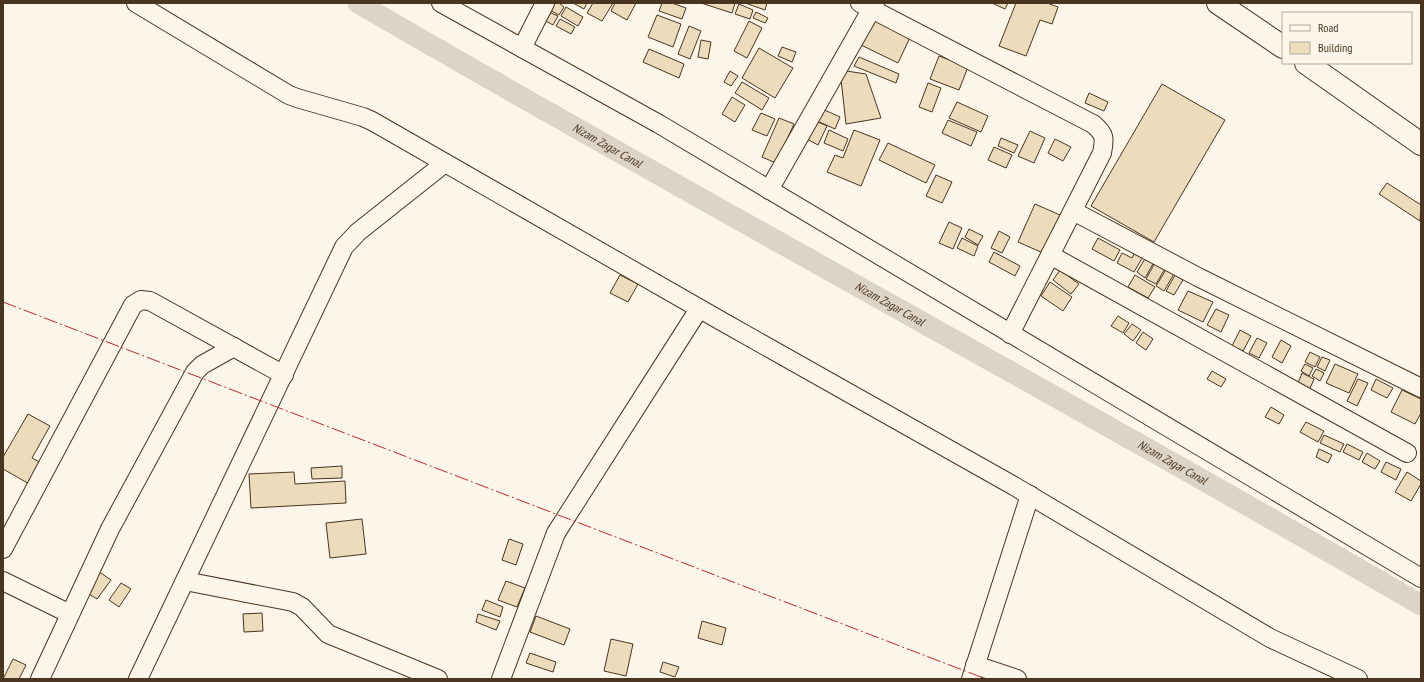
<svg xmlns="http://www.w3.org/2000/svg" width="1424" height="682" viewBox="0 0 1424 682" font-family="'PT Sans Narrow',sans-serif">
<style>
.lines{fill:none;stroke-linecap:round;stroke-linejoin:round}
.canal{stroke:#dcd4c6;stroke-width:21}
.building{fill:#ecdcbc;stroke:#4a3520}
.minor-casing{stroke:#4a3520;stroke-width:20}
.trunk-casing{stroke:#4a3520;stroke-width:24}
.minor{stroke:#fbf6e9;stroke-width:18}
.trunk{stroke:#fbf6e9;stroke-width:22}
.power{stroke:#c62828;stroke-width:1;stroke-dasharray:14 3 2 3;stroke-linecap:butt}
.labels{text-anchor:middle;stroke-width:3;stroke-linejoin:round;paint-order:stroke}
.water-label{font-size:12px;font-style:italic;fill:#4a3520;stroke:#fbf6e9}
</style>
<rect width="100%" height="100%" fill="#fbf6e9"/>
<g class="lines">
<!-- canal -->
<path class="canal" id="s1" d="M358 3C710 208 1069 400 1421 605"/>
</g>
<!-- building -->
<g class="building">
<path d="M555 3H559L564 7 559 15 550 10Z"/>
<path d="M573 3H587L584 9Z"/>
<path d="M593 3H613L602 21 587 13Z"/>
<path d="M615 3H636L627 20 611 11Z"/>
<path d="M662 3H672L686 8 682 19 659 11Z"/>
<path d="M701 3H735L732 13Z"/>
<path d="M745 3H767L765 10Z"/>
<path d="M992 3H1008L1005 9Z"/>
<path d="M1016 3H1047L1058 7 1052 24 1040 20 1026 56 999 46Z"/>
<path d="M739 4 753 10 750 19 735 14Z"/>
<path d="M566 7 583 17 578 26 561 16Z"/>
<path d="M549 12 558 16 553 25 544 20Z"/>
<path d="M756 12 768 18 765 23 753 18Z"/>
<path d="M875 14 913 31 898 63 861 45Z"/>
<path d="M657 15 681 24 673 47 648 37Z"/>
<path d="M560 19 575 27 571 34 556 26Z"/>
<path d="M749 21 762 28 747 58 734 51Z"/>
<path d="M689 26 701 31 690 59 678 54Z"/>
<path d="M701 40 711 42 708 59 698 57Z"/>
<path d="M782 47 796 52 792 62 778 56Z"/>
<path d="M759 48 793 68 775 98 742 78Z"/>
<path d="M649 49 684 64 679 78 643 62Z"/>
<path d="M939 56 968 67 959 90 930 79Z"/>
<path d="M859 57 899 74 896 83 854 66Z"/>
<path d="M840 70 866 74 881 118 846 124Z"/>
<path d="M730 71 738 76 731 86 724 82Z"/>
<path d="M742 82 769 98 762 110 735 93Z"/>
<path d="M928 83 941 88 932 112 919 107Z"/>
<path d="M1162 84 1225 120 1154 242 1091 206Z"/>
<path d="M1089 93 1108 102 1104 111 1085 103Z"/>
<path d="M732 97 745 105 735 122 722 114Z"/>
<path d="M957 102 988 116 981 132 949 118Z"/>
<path d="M820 108 840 117 835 129 815 120Z"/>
<path d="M761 113 775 119 767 136 752 130Z"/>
<path d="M779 118 794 124 776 163 762 157Z"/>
<path d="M814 120 827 126 818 145 805 138Z"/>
<path d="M948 120 977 132 971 146 942 133Z"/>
<path d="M829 130 848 139 843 151 824 143Z"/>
<path d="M854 130 880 140 861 186 827 172 835 155 843 158Z"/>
<path d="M1030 131 1045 138 1034 163 1018 156Z"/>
<path d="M1001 138 1018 145 1014 153 998 146Z"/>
<path d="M1055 139 1071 147 1063 161 1048 153Z"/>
<path d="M888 143 935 165 926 183 879 160Z"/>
<path d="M994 147 1012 155 1006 168 988 160Z"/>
<path d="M936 175 952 182 942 203 926 196Z"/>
<path d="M1387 183 1421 205 1420 221 1379 194Z"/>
<path d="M1035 204 1060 215 1043 253 1018 242Z"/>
<path d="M949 222 962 228 953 249 939 243Z"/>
<path d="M969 229 983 236 978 245 965 237Z"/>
<path d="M999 231 1010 237 1002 253 991 248Z"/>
<path d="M962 238 978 246 974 256 957 248Z"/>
<path d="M1098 238 1120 250 1114 261 1092 249Z"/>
<path d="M1137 249 1145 253 1134 272 1117 263 1122 253 1132 258Z"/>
<path d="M994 252 1020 266 1015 276 989 262Z"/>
<path d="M1146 257 1154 262 1145 278 1137 272Z"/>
<path d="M1156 261 1166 267 1156 284 1146 279Z"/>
<path d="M1167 268 1175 272 1164 291 1156 286Z"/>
<path d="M1060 270 1079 284 1071 294 1053 280Z"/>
<path d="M620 275 638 284 628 302 610 293Z"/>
<path d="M1135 275 1155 287 1148 298 1128 287Z"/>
<path d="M1175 275 1183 280 1174 295 1166 291Z"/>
<path d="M1050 282 1072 297 1063 311 1041 296Z"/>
<path d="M1188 291 1213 302 1203 322 1178 310Z"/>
<path d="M1216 309 1229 315 1221 332 1207 325Z"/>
<path d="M1118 316 1129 323 1123 333 1111 326Z"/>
<path d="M1132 324 1141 330 1133 341 1124 334Z"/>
<path d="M1240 330 1251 336 1243 351 1232 346Z"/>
<path d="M1143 332 1153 339 1146 350 1136 343Z"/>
<path d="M1257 338 1267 343 1259 358 1249 353Z"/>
<path d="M1281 340 1291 346 1282 363 1272 357Z"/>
<path d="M1310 352 1320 357 1315 367 1305 362Z"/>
<path d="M1322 357 1330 360 1325 371 1317 367Z"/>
<path d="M1305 364 1313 368 1309 376 1301 371Z"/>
<path d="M1335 364 1358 374 1349 393 1326 383Z"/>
<path d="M1316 369 1324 373 1320 381 1312 376Z"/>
<path d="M1212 371 1226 379 1221 387 1207 379Z"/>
<path d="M1302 373 1314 379 1308 393 1296 388Z"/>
<path d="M1358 379 1368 383 1357 406 1347 401Z"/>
<path d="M1376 379 1393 388 1387 398 1371 390Z"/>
<path d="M1402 390 1421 399V413L1415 424 1391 412Z"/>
<path d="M1271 407 1284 415 1279 424 1265 417Z"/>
<path d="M28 414 50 426 32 458 43 464 31 485 3 469V457Z"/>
<path d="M1306 422 1324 431 1318 442 1300 432Z"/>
<path d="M1324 435 1344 444 1340 452 1320 443Z"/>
<path d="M1347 444 1363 452 1359 460 1343 452Z"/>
<path d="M1319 449 1332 455 1328 463 1316 457Z"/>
<path d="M1367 453 1380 461 1375 469 1362 462Z"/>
<path d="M1386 462 1401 469 1396 480 1381 472Z"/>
<path d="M342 466V478L312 479 311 468Z"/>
<path d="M294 472 295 484 345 481 346 503 251 508 249 474Z"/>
<path d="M1407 472 1421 481V484L1411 501 1395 492Z"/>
<path d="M362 519 366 554 330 558 326 523Z"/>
<path d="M509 539 523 544 516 565 502 560Z"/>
<path d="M98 571 111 580 97 599 84 591Z"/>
<path d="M506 581 525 588 517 607 498 600Z"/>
<path d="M121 583 131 589 119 607 109 600Z"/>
<path d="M486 600 503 607 500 617 482 610Z"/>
<path d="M262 613 263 631 244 632 243 614Z"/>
<path d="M478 614 500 621 496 630 476 622Z"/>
<path d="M536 616 570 629 564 645 530 632Z"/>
<path d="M702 621 726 628 722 645 698 638Z"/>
<path d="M611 639 633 644 626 676 604 671Z"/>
<path d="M530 653 556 662 553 672 526 663Z"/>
<path d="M13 659 26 665 19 679H3Z"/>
<path d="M663 662 679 667 675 677 660 672Z"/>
</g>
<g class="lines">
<!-- minor casing -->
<g class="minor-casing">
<g id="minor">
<path d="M136 3 289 95 297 98 363 117 372 121 723 322 1014 486 1270 638 1358 679"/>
<path d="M441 3 659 124 1421 578"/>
<path d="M860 3 1093 124C1105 134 1105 138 1102 153L1010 334"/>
<path d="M522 48 545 3"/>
<path d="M769 190 875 3"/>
<path d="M1073 211 1198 277 1421 388"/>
<path d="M1050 255 1407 453"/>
<path d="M3 549 133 305 141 300 150 301 284 375"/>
<path d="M3 581 70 614"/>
<path d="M185 581 293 602 302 607 328 634 438 679"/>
<path d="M975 665 1017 679"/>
<path d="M40 679 110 529 195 372 202 365 234 347"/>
<path d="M138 679 344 247 358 232 445 163"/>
<path d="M501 679 556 533 699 309"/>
<path d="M971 679 1030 495"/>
</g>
</g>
<!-- trunk casing -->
<g class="trunk-casing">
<g id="trunk">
<path d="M1218 3 1283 47"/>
<path d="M1306 63 1421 144"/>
</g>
</g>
<!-- minor -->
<use href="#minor" class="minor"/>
<!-- trunk -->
<use href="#trunk" class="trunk"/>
<!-- power -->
<path class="power" d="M3 302 986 679"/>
</g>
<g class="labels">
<!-- water labels -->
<g class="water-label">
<text dy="4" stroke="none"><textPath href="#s1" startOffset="287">Nizam Zagar Canal</textPath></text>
<text dy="4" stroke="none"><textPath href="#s1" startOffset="611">Nizam Zagar Canal</textPath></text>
<text dy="4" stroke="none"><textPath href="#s1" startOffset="935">Nizam Zagar Canal</textPath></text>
</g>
</g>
<!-- border -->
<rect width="1424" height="682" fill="none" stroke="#4a3520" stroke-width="8"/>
<!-- legend -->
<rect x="1282" y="12" width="130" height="52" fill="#fbf6e9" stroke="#b4a999"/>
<rect x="1290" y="25" width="20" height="6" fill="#fbf6e9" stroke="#b4a999"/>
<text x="1318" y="32" font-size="12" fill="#4a3520">Road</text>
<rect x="1290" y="42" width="20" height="12" fill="#ecdcbc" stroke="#b4a999"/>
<text x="1318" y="52" font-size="12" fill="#4a3520">Building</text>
</svg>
